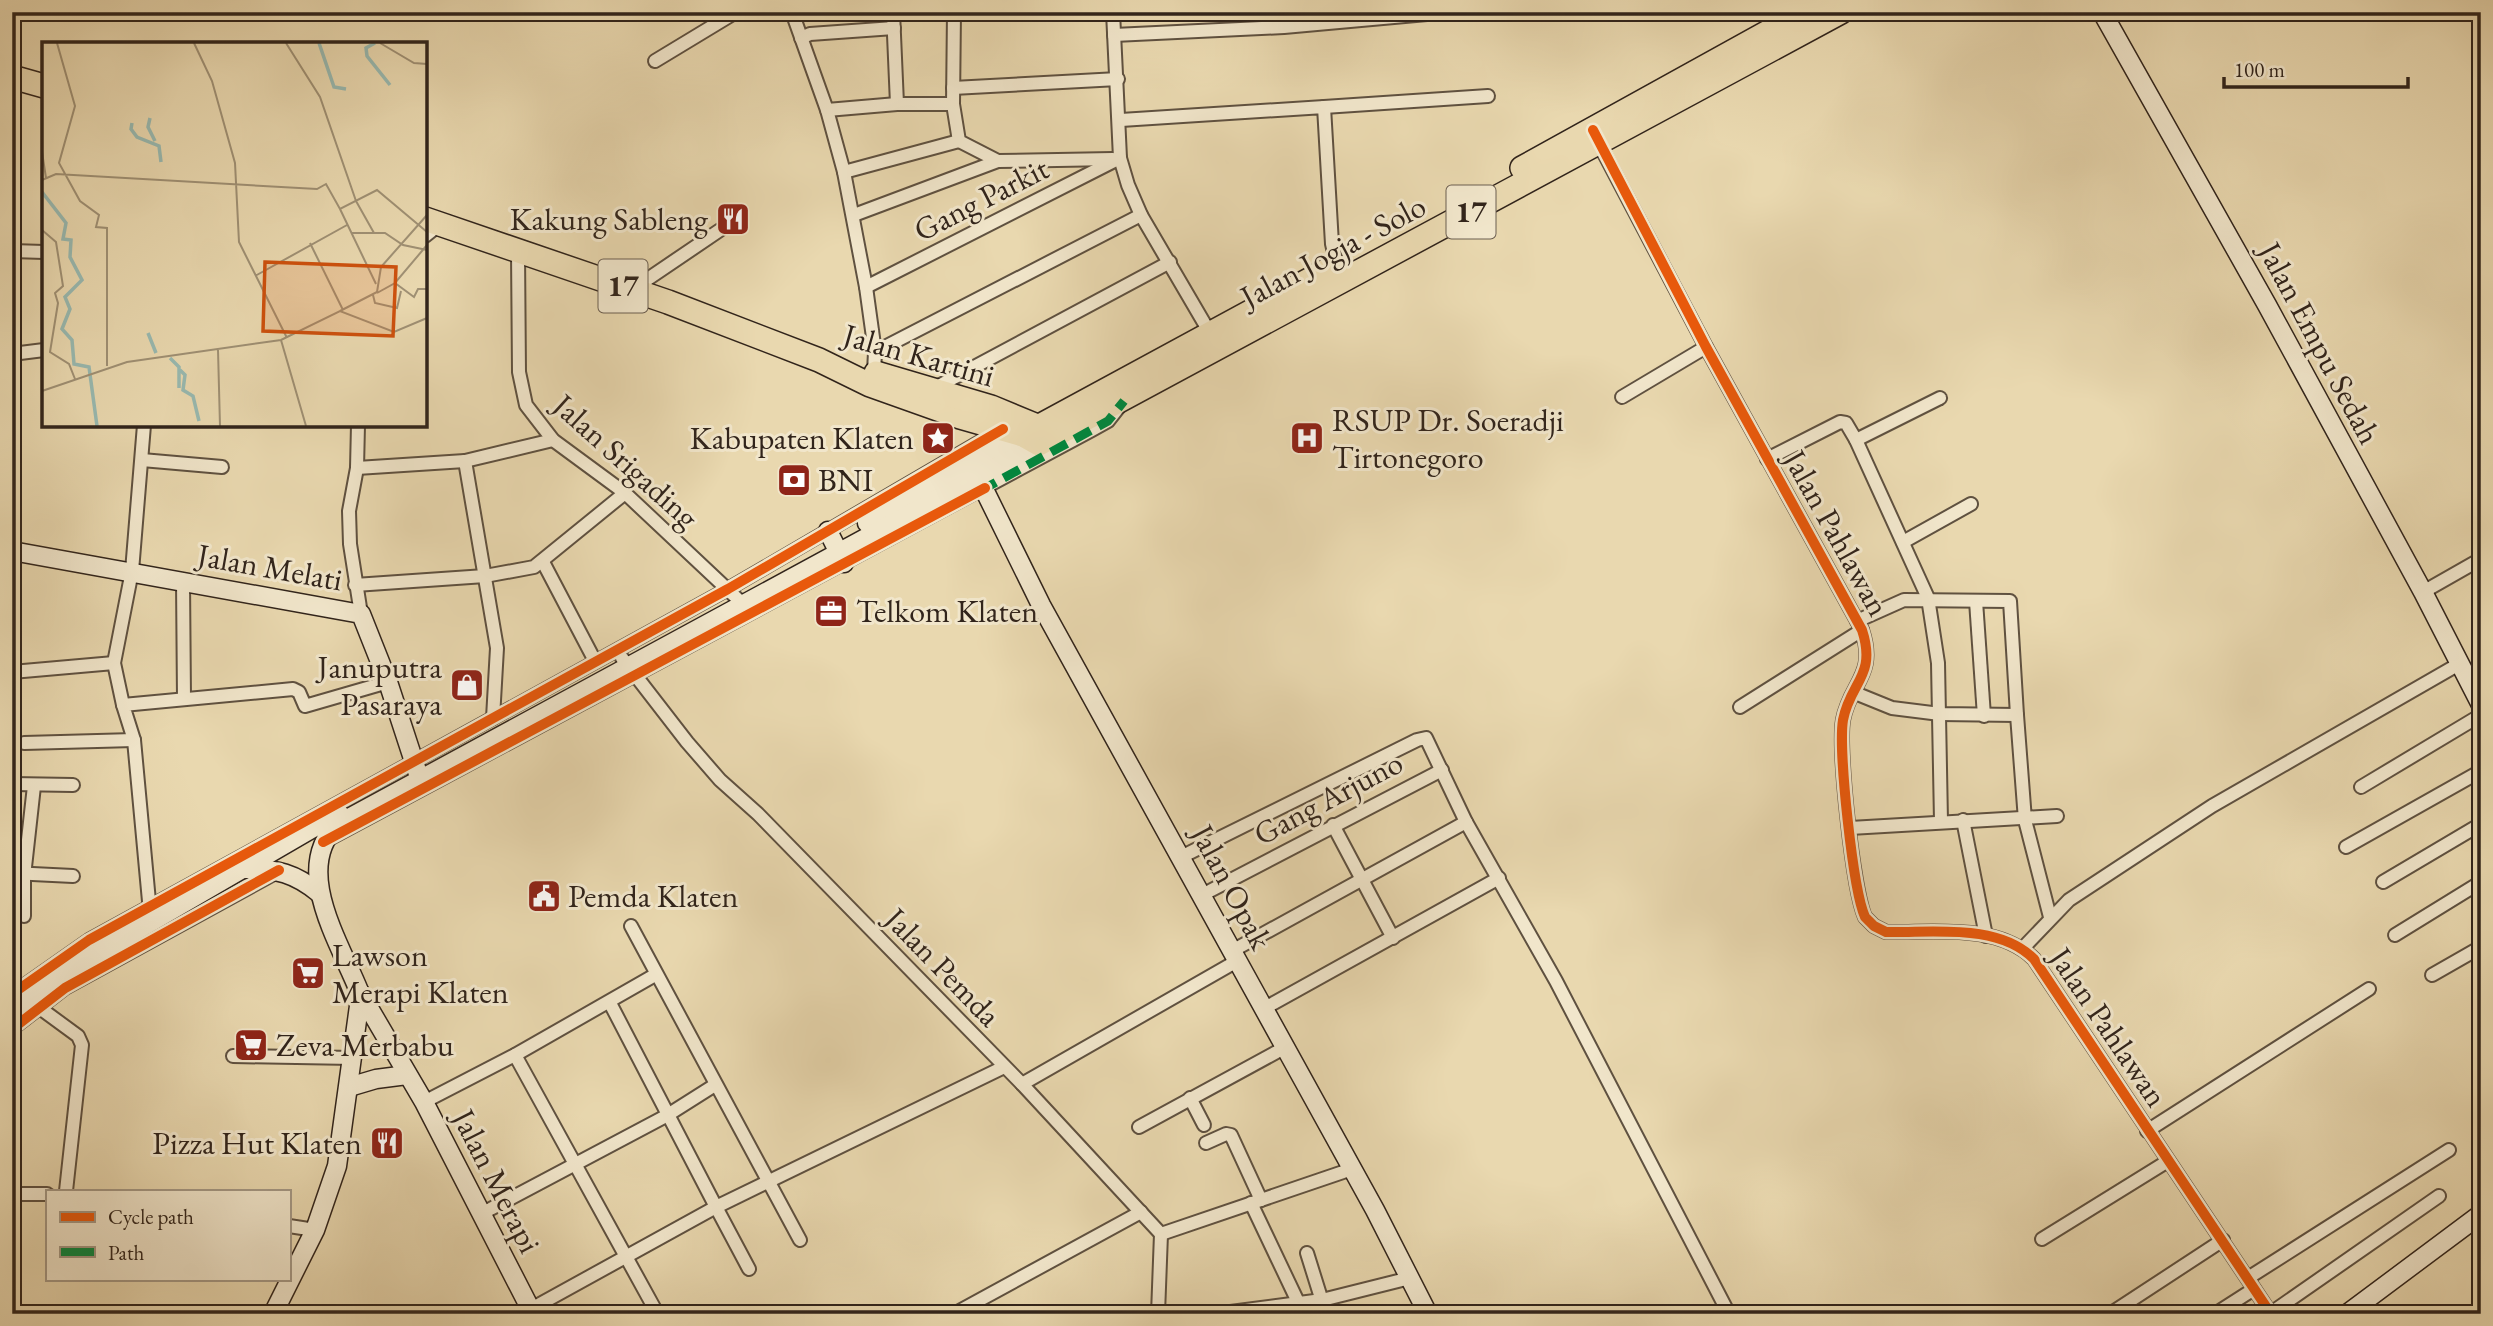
<svg xmlns="http://www.w3.org/2000/svg" width="2493" height="1326" viewBox="0 0 2493 1326" font-family="'EB Garamond',serif">
<style>
.lines{fill:none;stroke-linecap:round;stroke-linejoin:round}
.street-casing{stroke:#5f5140;stroke-width:16}
.secondary-casing{stroke:#31241b;stroke-width:21}
.highway-casing{stroke:#31241b;stroke-width:26}
.street{stroke:#f1e6cb;stroke-width:12}
.secondary{stroke:#f1e6cb;stroke-width:18}
.highway{stroke:#e9d8af;stroke-width:23}
.quiet{stroke:#00873e;stroke-width:9;stroke-dasharray:18 9;stroke-linecap:butt}
.cycleway-casing{stroke:#f1e6cb;stroke-width:15}
.cycleway{stroke:#e8590c;stroke-width:10}
.labels{text-anchor:middle;stroke-width:6;stroke-linejoin:round;paint-order:stroke}
.shield{fill:#f1e6cb;stroke:#6b5e50;stroke-width:2}
.shield-label{font-size:30px;font-weight:bold;fill:#31241b}
.street-label{font-size:32px;fill:#31241b;stroke:#f1e6cb}
.poi-label{font-size:32px;fill:#31241b;stroke:#f1e6cb;text-anchor:start}
.inset-river{fill:none;stroke:#98b9b0;stroke-width:3.5}
.inset-road{fill:none;stroke:#9f9074;stroke-width:2}
.view{fill:#cd510e;fill-opacity:0.15;stroke:#cd510e;stroke-width:3.5}
.inset-edge{fill:none;stroke:#31241b;stroke-width:3.5}
</style>
<rect width="100%" height="100%" fill="#e9d8af"/>
<filter id="stains"><feTurbulence type="fractalNoise" baseFrequency=".00286" numOctaves="4"/><feColorMatrix values="0 0 0 0 .2 0 0 0 0 .09 0 0 0 0 .02 0 0 0 .5 -.17"/></filter>
<radialGradient id="worn" r=".72"><stop offset=".6" stop-color="#630" stop-opacity="0"/><stop offset="1" stop-color="#630" stop-opacity=".3"/></radialGradient>
<g class="lines">
<!-- street casing -->
<g class="street-casing">
<g id="street">
<path d="M792 12 827 110 844 172 866 287 875 352 874 372"/>
<path d="M893 12 897 104"/>
<path d="M954 12 953 104 959 141 998 161"/>
<path d="M1113 12 1120 158 1128 185 1141 215 1210 333"/>
<path d="M2468 12 2481 17"/>
<path d="M1114 35 1284 27 1449 12"/>
<path d="M801 38 810 34 894 28"/>
<path d="M655 61 736 12"/>
<path d="M953 88 1118 79"/>
<path d="M1324 107 1488 96"/>
<path d="M827 110 897 104H953"/>
<path d="M1121 120 1324 107 1332 244 1338 270"/>
<path d="M1596 138 1706 347 1862 630C1877 676 1850 682 1843 720 1838 750 1853 890 1865 917L1874 926 1886 932C1934 933 1998 923 2034 959L2271 1314"/>
<path d="M844 172 959 141"/>
<path d="M854 215 998 161 1113 159"/>
<path d="M425 236 440 224"/>
<path d="M12 251 44 252"/>
<path d="M518 252 519 372 526 405 553 440 625 493 743 604"/>
<path d="M866 287 1120 158"/>
<path d="M633 289 720 230"/>
<path d="M875 352 1141 215"/>
<path d="M12 354 44 350"/>
<path d="M933 389 1170 262"/>
<path d="M1622 397 1706 347"/>
<path d="M358 425 357 468 349 511 350 544 361 614"/>
<path d="M1856 440 1940 398"/>
<path d="M1767 459 1840 422 1846 423 1856 440 1928 598 1938 663 1941 821"/>
<path d="M142 460 222 467"/>
<path d="M465 461 497 648 493 718"/>
<path d="M357 468 465 461 553 440"/>
<path d="M1903 542 1971 504"/>
<path d="M543 562 595 661"/>
<path d="M183 581 184 699"/>
<path d="M355 585 485 576 534 567 625 493"/>
<path d="M2423 592 2481 559"/>
<path d="M1976 601 1984 716"/>
<path d="M622 658 687 742 720 780 758 814 1022 1084 1161 1234 1158 1314"/>
<path d="M12 672 114 663"/>
<path d="M1855 693 1892 708 1940 714 2017 715 2010 601 1904 600 1857 621"/>
<path d="M123 705 114 663 132 571 144 425"/>
<path d="M1740 707 1862 630"/>
<path d="M2017 715 2025 820 2050 917"/>
<path d="M24 743 134 740"/>
<path d="M12 784 73 785"/>
<path d="M2361 787 2481 715"/>
<path d="M1963 820 1986 936"/>
<path d="M1333 825 1393 938"/>
<path d="M1850 828 2057 816"/>
<path d="M329 839 1092 430 1108 421 1119 407"/>
<path d="M2346 847 2481 771"/>
<path d="M1181 857 1417 740 1426 738 1466 822 1556 981 1729 1314"/>
<path d="M12 873 73 876"/>
<path d="M2383 882 2481 824"/>
<path d="M1202 895 1442 770"/>
<path d="M150 912 134 740 123 705 293 689 299 692 305 706 388 682"/>
<path d="M24 916V876L34 786"/>
<path d="M631 926 800 1240"/>
<path d="M2395 935 2481 882"/>
<path d="M2023 948 2069 900 2212 806 2459 664"/>
<path d="M1232 951 1466 822"/>
<path d="M2432 975 2481 947"/>
<path d="M12 994 89 940 728 589 1002 429"/>
<path d="M33 1003 78 1036 82 1045 66 1191"/>
<path d="M610 1003 716 1207 1004 1067"/>
<path d="M1263 1009 1499 878"/>
<path d="M12 1029 65 988 279 871"/>
<path d="M515 1055 657 1313"/>
<path d="M233 1056 353 1058"/>
<path d="M1022 1084 1237 961"/>
<path d="M1190 1098 1204 1125"/>
<path d="M424 1102 515 1055 655 975"/>
<path d="M1139 1127 1284 1048"/>
<path d="M2147 1131 2369 989"/>
<path d="M1206 1143 1226 1134 1231 1135 1261 1200"/>
<path d="M12 1194H47"/>
<path d="M1251 1203 1298 1302"/>
<path d="M481 1214 666 1116 715 1085"/>
<path d="M289 1226 315 1230"/>
<path d="M1161 1234 1352 1169"/>
<path d="M2042 1239 2168 1161"/>
<path d="M1307 1253 1326 1314"/>
<path d="M2248 1278 2449 1150"/>
<path d="M531 1309 716 1207 749 1269"/>
<path d="M2271 1313 2439 1196"/>
<path d="M954 1314 1141 1212"/>
<path d="M1215 1314 1322 1300 1410 1278"/>
<path d="M2110 1314 2223 1240"/>
<path d="M2215 1314 2254 1289"/>
</g>
</g>
<!-- secondary casing -->
<g class="secondary-casing">
<g id="secondary">
<path d="M2102 12 2267 305 2423 592 2481 705"/>
<path d="M974 469 1041 605 1375 1210 1428 1314"/>
<path d="M867 523 1023 435"/>
<path d="M828 531 844 563"/>
<path d="M12 551 361 614 388 682 420 780"/>
<path d="M245 869C276 868 296 874 319 893"/>
<path d="M359 991 424 1102 533 1314"/>
<path d="M12 1010 60 975 339 813"/>
<path d="M349 1087 376 1079 407 1075"/>
<path d="M273 1314 315 1230 337 1166 359 1006V991C340 943 291 868 338 824L1039 444"/>
<path d="M2347 1314 2481 1214"/>
</g>
</g>
<!-- highway casing -->
<g class="highway-casing">
<g id="highway">
<path d="M12 77 44 86"/>
<path d="M1522 168 1804 12"/>
<path d="M425 219 668 302 819 360 870 385 960 417 1023 435 1039 444 1841 12"/>
<path d="M876 373 991 407 1049 431"/>
<path d="M1023 435 1333 267"/>
</g>
</g>
<!-- street -->
<use href="#street" class="street"/>
<!-- secondary -->
<use href="#secondary" class="secondary"/>
<!-- highway -->
<use href="#highway" class="highway"/>
<!-- quiet -->
<path class="quiet" d="M980 491 1108 421 1124 401"/>
<!-- cycleway casing -->
<g class="cycleway-casing">
<g id="cycleway">
<path d="M1593 130 1706 347 1862 630C1877 676 1850 682 1843 720 1838 750 1853 890 1865 917L1874 926 1886 932C1934 933 1998 923 2034 959L2271 1314"/>
<path d="M323 842 985 488"/>
<path d="M12 994 89 940 728 589 1003 429"/>
<path d="M12 1029 65 988 279 870"/>
</g>
</g>
<!-- cycleway -->
<use href="#cycleway" class="cycleway"/>
</g>
<!-- icons -->
<defs>
<g id="restaurant-square" transform="scale(1.75)"><rect x="-9" y="-9" width="18" height="18" rx="4" fill="#8f2418" stroke="#f1e6cb"/><path d="M-5-6h1v4h1v-4h1v4h1v-4h1v5L-1.5 .5V6h-2V.5L-5-1ZM5-6V6H3V1.5H1.5Q1.5-4 5-6Z" fill="#fff"/></g>
<g id="sight-square" transform="scale(1.75)"><rect x="-9" y="-9" width="18" height="18" rx="4" fill="#8f2418" stroke="#f1e6cb"/><path d="M0-6L1.8-2.2L6-1.7L2.9 1.2L3.7 5.4L0 3.3L-3.7 5.4L-2.9 1.2L-6-1.7L-1.8-2.2Z" fill="#fff"/></g>
<g id="hospital-square" transform="scale(1.75)"><rect x="-9" y="-9" width="18" height="18" rx="4" fill="#8f2418" stroke="#f1e6cb"/><path d="M-5-5h3v3.5h4V-5h3V5h-3V1.5h-4V5h-3Z" fill="#fff"/></g>
<g id="bank-square" transform="scale(1.75)"><rect x="-9" y="-9" width="18" height="18" rx="4" fill="#8f2418" stroke="#f1e6cb"/><path d="M-6-4H6V4H-6ZM0-2.3a2.3 2.3 0 1 0 0 4.6a2.3 2.3 0 1 0 0-4.6Z" fill="#fff"/></g>
<g id="office-square" transform="scale(1.75)"><rect x="-9" y="-9" width="18" height="18" rx="4" fill="#8f2418" stroke="#f1e6cb"/><path d="M-6-3h4V-5.5h4V-3h4V5H-6ZM-1-4.5V-3h2v-1.5ZM-6 0V1H6V0Z" fill="#fff"/></g>
<g id="shop-square" transform="scale(1.75)"><rect x="-9" y="-9" width="18" height="18" rx="4" fill="#8f2418" stroke="#f1e6cb"/><path d="M-5-2.5h2.3a2.7 3.5 0 0 1 5.4 0H5L5.5 6h-11ZM-1.5-2.5h3a1.5 2.3 0 0 0-3 0Z" fill="#fff"/></g>
<g id="civic-square" transform="scale(1.75)"><rect x="-9" y="-9" width="18" height="18" rx="4" fill="#8f2418" stroke="#f1e6cb"/><path d="M-.6-6.5H3V-4.5H.6V-3L4-1V1h2V6H-6V1h2V-1L-.6-3ZM-1.2 2.5V6h2.4V2.5Z" fill="#fff"/></g>
<g id="supermarket-square" transform="scale(1.75)"><rect x="-9" y="-9" width="18" height="18" rx="4" fill="#8f2418" stroke="#f1e6cb"/><path d="M-6-5.5h2.5l.6 2H6L4.5 2H-2.5L-4.4-4H-6ZM-1.5 3.2a1.3 1.3 0 1 0 .1 0ZM3 3.2a1.3 1.3 0 1 0 .1 0Z" fill="#fff"/></g>
</defs>
<g fill-rule="evenodd">
<use href="#restaurant-square" x="733" y="219"/>
<use href="#sight-square" x="938" y="438"/>
<use href="#hospital-square" x="1307" y="438"/>
<use href="#bank-square" x="794" y="480"/>
<use href="#office-square" x="831" y="611"/>
<use href="#shop-square" x="467" y="685"/>
<use href="#civic-square" x="544" y="896"/>
<use href="#supermarket-square" x="308" y="973"/>
<use href="#supermarket-square" x="251" y="1045"/>
<use href="#restaurant-square" x="387" y="1143"/>
</g>
<g class="labels">
<!-- shield labels -->
<g class="shield">
<rect x="1446.5" y="185.5" width="49" height="53" rx="5"/>
<rect x="598.5" y="259.5" width="49" height="53" rx="5"/>
</g>
<g class="shield-label">
<text x="1471" y="222">17</text>
<text x="623" y="296">17</text>
</g>
<!-- street labels -->
<g class="street-label">
<text transform="translate(981 199) rotate(-27)" y="11">Gang Parkit</text>
<text transform="translate(1333 251) rotate(-28)" y="11">Jalan Jogja - Solo</text>
<text transform="translate(2320 343) rotate(62)" y="11">Jalan Empu Sedah</text>
<text transform="translate(919 355) rotate(16)" y="11">Jalan Kartini</text>
<text transform="translate(626 461) rotate(42)" y="11">Jalan Srigading</text>
<text transform="translate(1837 533) rotate(61)" y="11">Jalan Pahlawan</text>
<text transform="translate(270 567) rotate(10)" y="11">Jalan Melati</text>
<text transform="translate(1328 798) rotate(-28)" y="11">Gang Arjuno</text>
<text transform="translate(1232 887) rotate(62)" y="11">Jalan Opak</text>
<text transform="translate(943 967) rotate(46)" y="11">Jalan Pemda</text>
<text transform="translate(2109 1027) rotate(56)" y="11">Jalan Pahlawan</text>
<text transform="translate(497 1181) rotate(63)" y="11">Jalan Merapi</text>
</g>
<!-- poi labels -->
<g class="poi-label">
<text x="708" y="230" text-anchor="end">Kakung Sableng</text>
<text x="1332" y="431">RSUP Dr. Soeradji<tspan x="1332" dy="37">Tirtonegoro</tspan></text>
<text x="914" y="449" text-anchor="end">Kabupaten Klaten</text>
<text x="818" y="491">BNI</text>
<text x="856" y="622">Telkom Klaten</text>
<text x="442" y="678" text-anchor="end">Januputra<tspan x="442" dy="37">Pasaraya</tspan></text>
<text x="568" y="907">Pemda Klaten</text>
<text x="332" y="966">Lawson<tspan x="332" dy="37">Merapi Klaten</tspan></text>
<text x="276" y="1056">Zeva Merbabu</text>
<text x="362" y="1154" text-anchor="end">Pizza Hut Klaten</text>
</g>
</g>
<!-- overview -->
<g transform="translate(42 42)">
<rect width="385" height="385" fill="#e9d8af"/>
<path class="inset-river" d="M277 1 292 45 304 47M333 1 324 6 325 14 348 43M108 76 106 85 113 99M90 81 89 87 95 95 117 104 119 120M0 150 24 181 21 197 29 198 28 215 40 238 23 255 28 267 20 287 30 298 32 322 47 325 55 384M106 291 114 311M128 316 137 325V346M138 328 143 333 141 348 151 354 157 379"/>
<path class="inset-road" d="M15 1 33 64 17 121 38 159 57 173 54 185 65 186V324M152 1 170 39 193 121 197 200 245 296M244 1 278 55 314 159M338 1 372 21 385 22M0 110 4 136M0 138 14 132 275 147 284 142 298 167 335 148 385 190M314 159 332 191M298 167 334 242M0 188 14 200 21 244 13 251 16 261 8 310 27 322 33 337M310 191H343L361 203 385 208M268 201 301 268M213 234 305 183M353 241 372 255 376 247H385M335 251 353 241 385 203M331 253 333 261 355 266 359 249M298 269 335 250 339 225 385 173M239 298 264 384M176 308 178 384M0 349 85 320 239 298 298 269 352 290 385 276"/>
<path class="view" d="M223 220 354 225 351 294 221 289Z"/>
<rect width="385" height="385" class="inset-edge"/>
</g>
<!-- margin -->
<rect width="2493" height="1326" fill="none" stroke="#e9d8af" stroke-width="42"/>
<rect x="14" y="14" width="2465" height="1298" fill="none" stroke="#31241b" stroke-width="3.5"/>
<rect x="21" y="21" width="2451" height="1284" fill="none" stroke="#31241b" stroke-width="2"/>
<!-- legend -->
<rect x="46" y="1190" width="245" height="91" fill="#f1e6cb" stroke="#a49885" stroke-width="2"/>
<rect x="60" y="1212" width="35" height="10" fill="#e8590c" stroke="#a49885" stroke-width="2"/>
<text x="108" y="1224" font-size="21" fill="#31241b">Cycle path</text>
<rect x="60" y="1247" width="35" height="10" fill="#00873e" stroke="#a49885" stroke-width="2"/>
<text x="108" y="1260" font-size="21" fill="#31241b">Path</text>
<!-- scale -->
<path d="M2224 77v10h184v-10" fill="none" stroke="#31241b" stroke-width="3.5"/>
<text x="2234" y="77" font-size="21" fill="#31241b" stroke="#f1e6cb" stroke-width="5" paint-order="stroke">100 m</text>
<rect width="100%" height="100%" filter="url(#stains)"/>
<rect width="100%" height="100%" fill="url(#worn)"/>
</svg>
